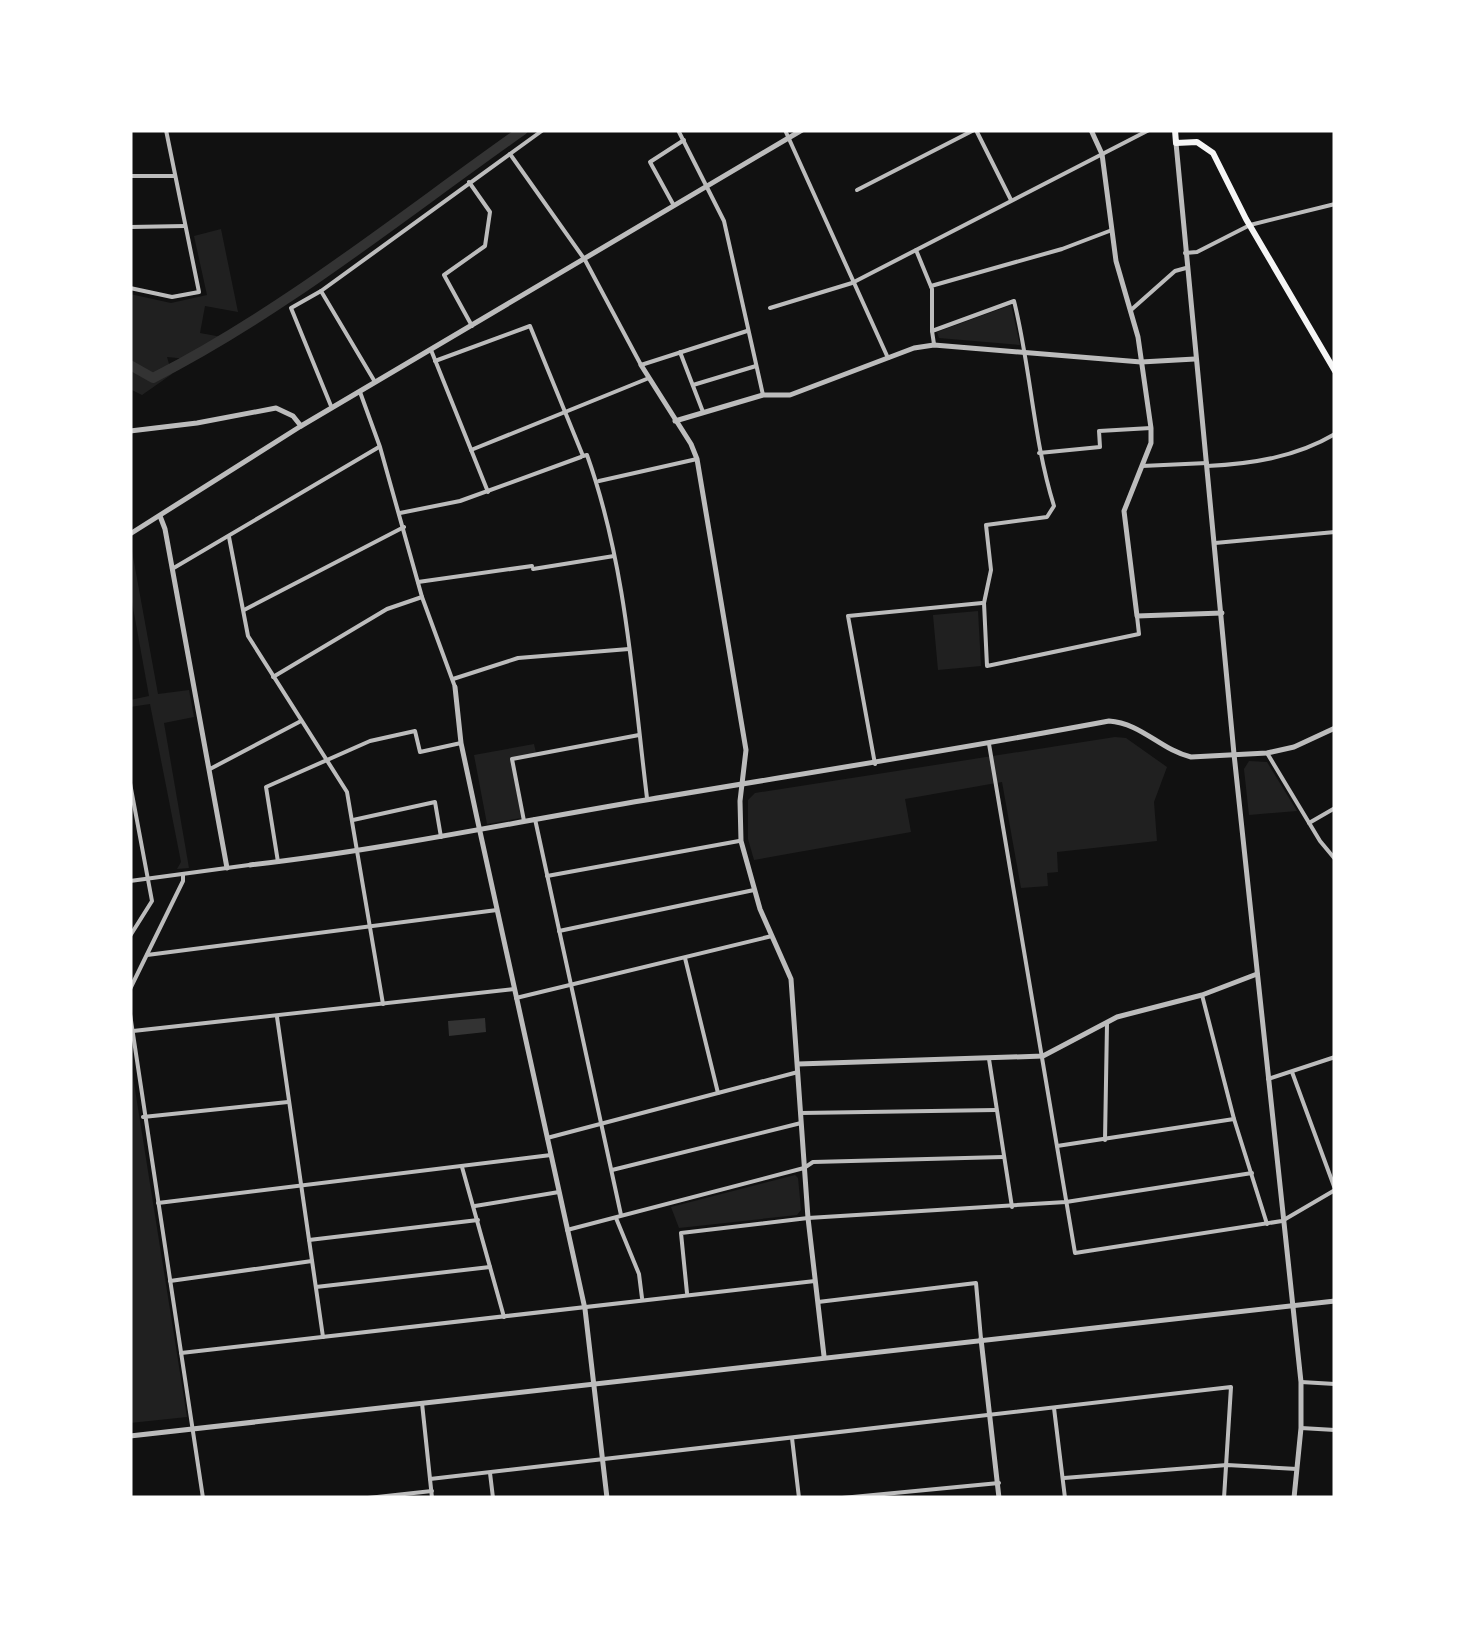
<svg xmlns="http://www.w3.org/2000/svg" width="1465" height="1628" viewBox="0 0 1465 1628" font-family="'Sofia Sans Condensed',sans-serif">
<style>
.green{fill:#202020}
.water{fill:#333}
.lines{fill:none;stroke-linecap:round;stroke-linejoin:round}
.canal{stroke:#333;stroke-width:10}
.minor{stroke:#bcbcbc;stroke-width:4}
.tertiary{stroke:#bcbcbc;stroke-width:5}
.primary{stroke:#f5f5f5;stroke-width:6}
</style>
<rect width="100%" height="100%" fill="#111"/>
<!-- green -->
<g class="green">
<path d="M221 229 238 312 205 306 200 333 222 337 188 359 167 357 172 374 142 395 130 389V294L171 303 207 295 194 236Z"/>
<path d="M1011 305 1020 345 939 338 937 332Z"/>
<path d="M130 540 158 694 189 690 194 717 164 723 189 868 177 869 181 862 150 704 130 707V700L149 696 130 591Z"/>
<path d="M978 611 981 666 938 670 933 615Z"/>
<path d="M1115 737 1126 738 1167 767 1154 802 1157 841 1057 852 1058 872 1047 873 1048 886 1021 888 1002 782 905 799 911 832 754 860 748 839V800L755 793Z"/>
<path d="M534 744 536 753 511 759 521 818 487 824 474 755Z"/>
<path d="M1249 761 1267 762 1297 811 1249 815 1244 769Z"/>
<path d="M130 1058 187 1417 130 1423Z"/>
<path d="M795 1175 798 1178 801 1210 797 1215 679 1228 671 1207Z"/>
</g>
<!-- water -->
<path class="water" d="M485 1018 486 1032 449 1036 448 1021Z"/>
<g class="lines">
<!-- canal -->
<path class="canal" d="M130 365 153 378C286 310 402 215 523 130"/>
<!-- minor -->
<g class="minor">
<path d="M678 130 724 221 763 395"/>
<path d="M785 130 888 358"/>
<path d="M976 130 1011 200"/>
<path d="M510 154 585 260 641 365 747 331"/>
<path d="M130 176H175"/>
<path d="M469 182 490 212 485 246 444 275 472 326"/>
<path d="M857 190 974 130"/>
<path d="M673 204 650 162 684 140"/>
<path d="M130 227 185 226"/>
<path d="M916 250 932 289V331"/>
<path d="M1185 253 1197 252 1250 225 1335 204"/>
<path d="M931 286 1062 249 1112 230"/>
<path d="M130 288 172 297 199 292 166 130"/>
<path d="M321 291 375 382"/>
<path d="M770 308 852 283 1149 130"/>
<path d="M1131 310 1175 271 1186 268"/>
<path d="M934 344 932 331 1014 301C1031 369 1033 439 1054 506L1047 517 986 525 991 570 984 603 987 666 1139 634 1137 616"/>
<path d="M431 350 488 492"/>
<path d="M680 352 703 412"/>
<path d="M435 361 530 326 583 456 587 455C626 564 633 684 647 798"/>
<path d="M693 385 756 366"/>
<path d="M360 392 380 447 422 597 455 687"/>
<path d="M331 406 291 308 321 291 543 130"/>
<path d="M471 450 649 378"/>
<path d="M1039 453 1100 447 1099 431 1151 428"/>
<path d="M1142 466 1207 463"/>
<path d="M1207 466C1252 464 1296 457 1335 434"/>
<path d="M599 481 697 459"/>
<path d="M400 513 460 501 581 457"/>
<path d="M229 537 248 636 347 792 383 1004"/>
<path d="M1215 543 1335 532"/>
<path d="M172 569 379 447"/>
<path d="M533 569 614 556"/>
<path d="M418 582 532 566"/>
<path d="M244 610 404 527"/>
<path d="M273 677 387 609 422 597"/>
<path d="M453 679 518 658 629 649"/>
<path d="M989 744 1075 1253 1282 1221 1335 1190"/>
<path d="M1267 753 1320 841 1335 859"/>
<path d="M875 764 848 616 982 603"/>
<path d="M210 769 301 721"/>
<path d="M130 783 152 901 130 936"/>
<path d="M535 819 621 1215"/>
<path d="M353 820 435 802 441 837"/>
<path d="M524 821 512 759 639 735"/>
<path d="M1309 823 1335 808"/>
<path d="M278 862 266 787 370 741 415 731 420 752 461 743"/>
<path d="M547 876 739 841"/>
<path d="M130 881 249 865"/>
<path d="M559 931 754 890"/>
<path d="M147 955 497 910"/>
<path d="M685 958 718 1093"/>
<path d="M130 989 183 881V874"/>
<path d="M1202 995 1234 1119 1267 1224"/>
<path d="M516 998 772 936"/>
<path d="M130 1014 203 1498"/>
<path d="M277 1017 323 1337"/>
<path d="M133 1031 514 989"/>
<path d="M989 1059 1012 1207"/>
<path d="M1292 1072 1335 1189"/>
<path d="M1268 1079 1335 1057"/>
<path d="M801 1113 996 1110"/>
<path d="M143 1117 288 1102"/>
<path d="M547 1138 798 1072"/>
<path d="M1105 1140 1107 1024"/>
<path d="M1057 1146 1234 1119"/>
<path d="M462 1167 504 1317"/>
<path d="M612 1170 801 1123"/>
<path d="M158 1203 551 1155"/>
<path d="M475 1206 559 1192"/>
<path d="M616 1218 639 1274 642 1298"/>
<path d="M567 1230 804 1168 813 1162 1003 1157"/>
<path d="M309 1240 478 1220"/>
<path d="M170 1281 312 1261"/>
<path d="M316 1287 490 1267"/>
<path d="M687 1293 681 1233 808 1218 1066 1202 1252 1173"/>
<path d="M818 1302 976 1283 981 1339"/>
<path d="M181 1353 815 1281"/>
<path d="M1301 1382 1335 1384"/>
<path d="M422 1403 432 1498"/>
<path d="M1054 1408 1065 1498"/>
<path d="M1301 1428 1335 1430"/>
<path d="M792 1438 799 1498"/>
<path d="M490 1473 493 1498"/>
<path d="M1064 1478 1227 1465 1297 1469"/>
<path d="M430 1479 1231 1387 1224 1498"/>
<path d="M368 1498 432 1491"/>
<path d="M842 1498 999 1483"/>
</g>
<!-- tertiary -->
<g class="tertiary">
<path d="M1091 130 1102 154 1116 261 1138 337 1151 428V443L1124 511 1137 616 1222 613"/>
<path d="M1176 143 1234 754 1301 1382V1428L1294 1498"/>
<path d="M641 365 691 444 697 459 746 750 740 801 741 841 760 909 791 979 808 1218 824 1356"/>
<path d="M675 421 763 395H790L914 348 934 345 1141 362 1195 359"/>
<path d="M130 431 197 423 276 408 293 416 301 426"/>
<path d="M160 516 165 529 227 868"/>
<path d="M130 534 301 426 802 130"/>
<path d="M455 687 461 743 477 818 585 1309 607 1498"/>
<path d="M250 865C383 850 514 822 646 800 800 774 955 750 1109 721 1141 723 1161 750 1191 757L1267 753 1294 747 1335 728"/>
<path d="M798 1064 1043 1056 1117 1017 1202 995 1257 974"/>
<path d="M981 1339 999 1498"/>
<path d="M130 1436 1335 1301"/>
</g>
<!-- primary -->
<path class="primary" d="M1175 130 1176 143 1197 142 1213 153 1246 219 1335 371"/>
</g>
<!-- border -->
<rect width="1465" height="1628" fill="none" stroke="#ffffff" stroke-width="265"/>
</svg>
